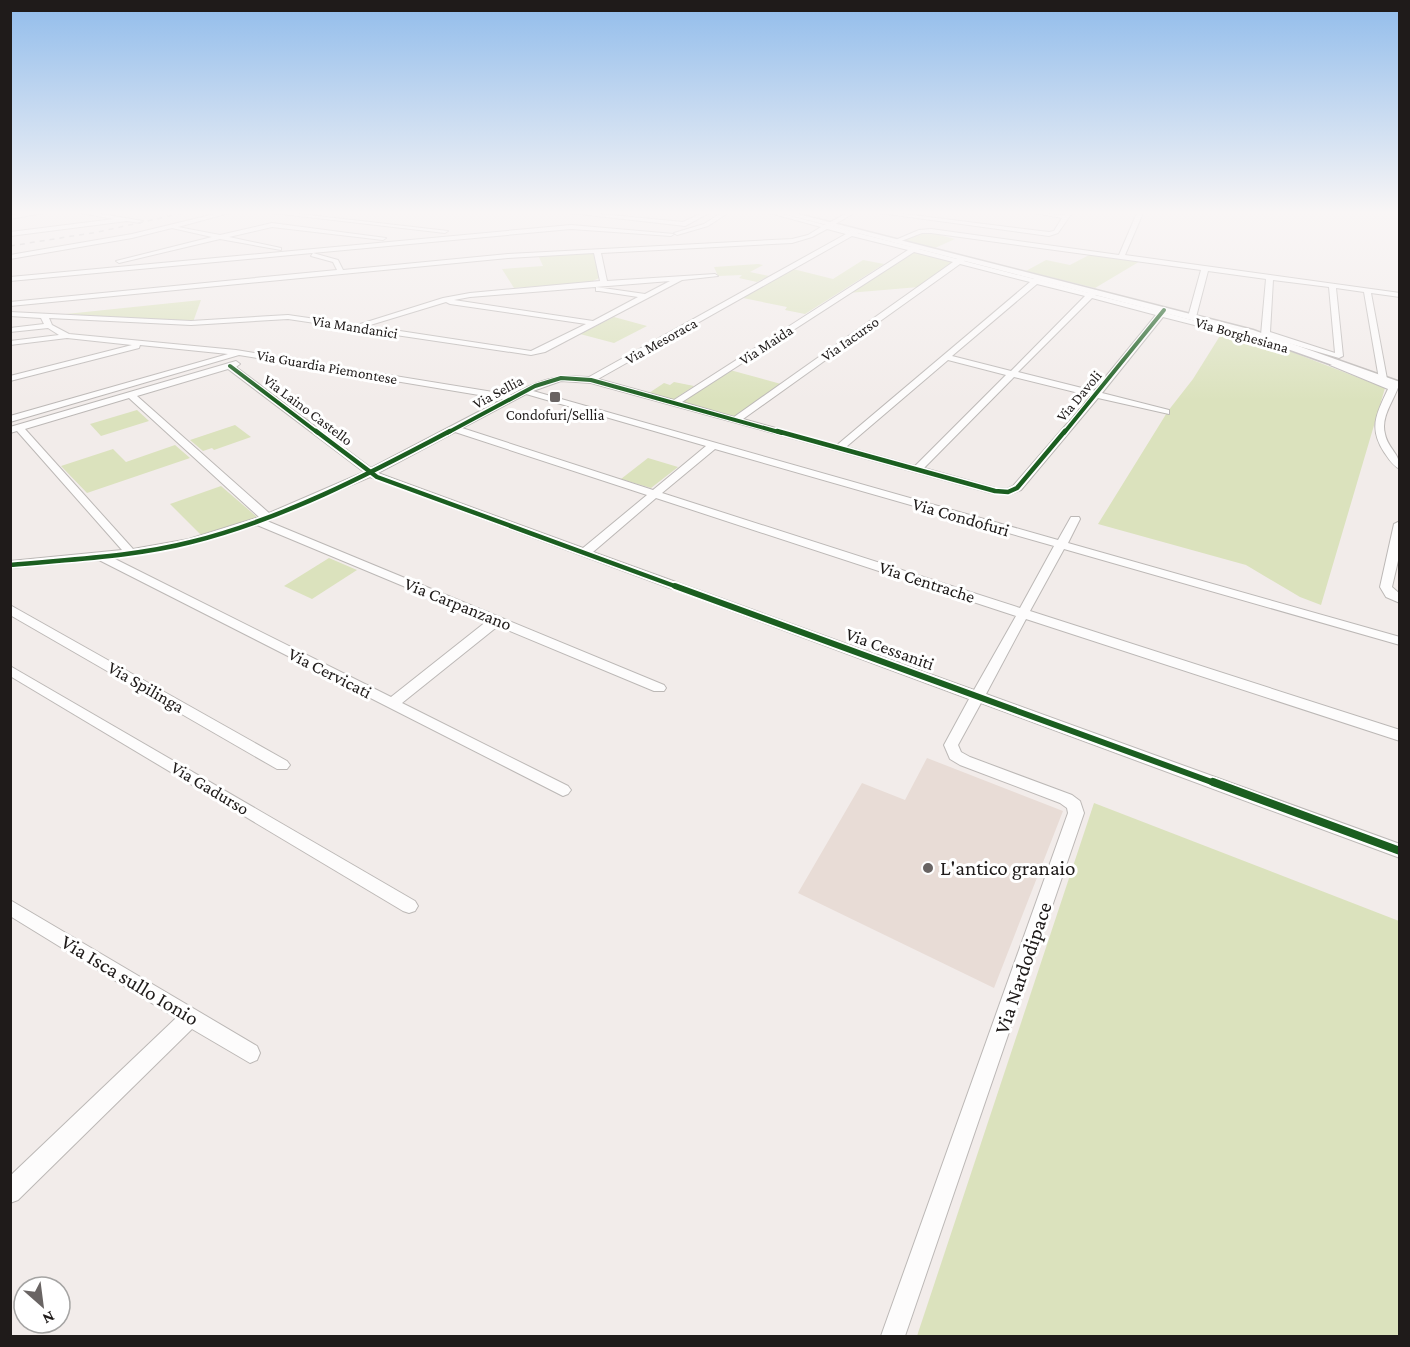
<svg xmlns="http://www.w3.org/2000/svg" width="1410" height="1347" viewBox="0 0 1410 1347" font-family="'Crimson Pro',serif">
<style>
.built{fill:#e8dcd6}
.green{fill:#dbe2bd}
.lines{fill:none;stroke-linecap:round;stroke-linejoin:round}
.street-casing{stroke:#bcb8b6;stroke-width:2}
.secondary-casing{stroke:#bcb8b6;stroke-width:3}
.street{fill:#fdfcfc;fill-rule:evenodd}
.secondary{fill:#fdfcfc;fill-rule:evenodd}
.rail{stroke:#c0bebe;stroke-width:1.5;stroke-dasharray:5 5;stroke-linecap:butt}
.cycleway-far3-casing{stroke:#fff;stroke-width:6}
.cycleway-far2-casing{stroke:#fff;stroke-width:8}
.cycleway-far1-casing{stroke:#fff;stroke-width:10}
.cycleway-casing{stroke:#fff;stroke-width:11}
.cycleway-far3{stroke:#1b5e20;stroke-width:4}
.cycleway-far2{stroke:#1b5e20;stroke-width:4.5}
.cycleway-far1{stroke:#1b5e20;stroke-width:6}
.cycleway{stroke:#1b5e20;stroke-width:8}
.poi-dot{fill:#696463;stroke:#fff;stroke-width:2}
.labels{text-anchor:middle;stroke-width:6;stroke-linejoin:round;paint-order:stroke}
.far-street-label{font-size:15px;fill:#1f1b1a;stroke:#fff}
.far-poi-label{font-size:15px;fill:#1f1b1a;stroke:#fff}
.street-label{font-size:18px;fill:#1f1b1a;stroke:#fff}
.near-poi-label{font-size:21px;fill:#1f1b1a;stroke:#fff;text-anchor:start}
.near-street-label{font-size:21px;fill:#1f1b1a;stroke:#fff}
</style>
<rect width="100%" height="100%" fill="#f2ecea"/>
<!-- built -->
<path class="built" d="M927 758 1063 811 994 988 798 893 862 783 905 800Z"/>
<!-- green -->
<g class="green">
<path d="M925 231 955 239 935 248 904 240Z"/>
<path d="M914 250 955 261 919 287 848 293Z"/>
<path d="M593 252 599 278 591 282 514 288 502 269 543 266 538 255Z"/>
<path d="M1091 254 1142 260 1095 288 1026 271 1046 260 1070 265Z"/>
<path d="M863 260 884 264 805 314 785 310 787 307 743 298 793 269 833 279Z"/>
<path d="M758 264 763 265 750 272 769 276 757 282 739 278 742 275 718 276 714 267Z"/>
<path d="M201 300 193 322 66 314Z"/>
<path d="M614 317 647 326 614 343 580 334Z"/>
<path d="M1223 331 1292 352 1385 388 1321 605 1300 597 1246 565 1098 524 1168 411 1193 379Z"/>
<path d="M730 370 781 384 736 417 683 402Z"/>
<path d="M674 382 694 386 673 400 649 393 664 383 670 385Z"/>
<path d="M137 410 149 421 101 436 90 424Z"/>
<path d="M235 425 251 437 214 450 212 448 203 451 190 440Z"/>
<path d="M175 445 190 458 87 493 61 466 113 449 126 462Z"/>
<path d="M648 458 678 467 651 488 621 479Z"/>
<path d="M221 486 257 517 202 536 170 504Z"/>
<path d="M329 558 357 570 312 599 284 586Z"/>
<path d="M1094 803 1399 921V1336H917Z"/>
</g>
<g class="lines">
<!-- street casing -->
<g class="street-casing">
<g id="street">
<path d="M28 213H43L10 219V215Z"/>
<path d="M81 213H95L143 221 140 223 127 221 10 236V232L114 219Z"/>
<path d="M219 213H229L178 227 220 235 272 223 386 238 383 240 272 227 229 237 281 248V250L220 239 119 263 116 261 212 237 172 228 132 238 10 259V255L132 234Z"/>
<path d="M273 213H291L448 231 445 233Z"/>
<path d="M571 213H590L683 222 702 213H709L685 226Z"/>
<path d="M721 213H728L708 226 677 235 674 233 704 224Z"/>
<path d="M770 213H779L825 225 847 213H854L832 226 851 231 858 230 857 233 912 247 919 246V249L957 259 965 257 964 261 1034 279 1041 277 1040 280 1089 293 1097 290 1095 295 1159 311 1161 308H1167L1166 313 1277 343 1273 345 1163 317 1102 393 1169 410V414L1098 398 1021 490 1008 495 991 493 591 383 561 381 533 391 1058 540 1071 517H1079L1080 519 1068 543 1400 637V645L1064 549 1030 611 1400 730V741L1026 619 986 694 1400 844V858L981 703 958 745 961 752 970 757 1072 795 1080 801 1084 813 905 1336H881L1068 813 1067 808 1060 803 960 765 950 759 944 745 969 699 370 477 267 521 664 685 666 688 664 691H654L498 626 402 703 568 786 571 790 568 794 563 796 99 560 10 568V561L122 550 17 431 10 433V427L236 361 240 364 236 367 371 468 503 399 239 355 10 422V416L228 354 140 345 139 348 10 381V376L132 345 67 338 10 345V341L59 335 48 328 10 332V328L44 324 41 318 10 316V312L191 321 288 315 357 325 443 298 470 293 600 281 594 253 508 258 10 306V302L337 270 333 262 311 256 313 253 338 260 343 270 508 254 792 239 808 235 821 227ZM827 229 846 234 589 377C554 375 542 379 511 395L236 350 69 334 52 325 49 318 191 325 288 319 531 355 545 352 682 280 718 276 715 274 607 281 601 253 792 243 812 237ZM852 236 908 250 674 400 598 379ZM914 252 953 262 734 417 682 402ZM960 264 1030 282 837 445 743 419ZM670 281 645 294 596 287V291H599L638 297 593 321 454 300 470 297ZM1037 284 1085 296 1011 371 952 356ZM1092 298 1156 315 1094 391 1018 372ZM446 302 450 304 586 324 531 351 367 326ZM948 360 1006 375 915 466 846 447ZM228 369 364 472 269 513 137 396ZM1014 377 1091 396 1013 486 1007 489 995 488 924 468ZM526 394 706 446 653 490 462 428ZM129 398 259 517 189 539 133 549 25 429ZM455 432 647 495 583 548 378 473ZM715 449 1054 546 1020 608 662 493ZM656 498 1016 616 974 690 593 552ZM257 525 487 621 391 697 113 558 191 545Z"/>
<path d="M880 213H896L1049 232 1054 231 1062 218 1035 213 1065 215 1066 213H1072L1058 233 1049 236Z"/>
<path d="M1137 213H1143L1125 255 1400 293V297L1371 293 1387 379 1384 381 1391 384 1395 381 1399 384C1395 400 1380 416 1385 434 1388 449 1400 453 1400 469 1393 466 1388 458 1384 452 1368 427 1377 413 1388 389L1330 365 1337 363 1379 379 1364 292 1336 288 1343 356 1339 358 1261 335 1266 279 1208 271 1196 317 1192 319 1188 317 1201 270 931 233H922L896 243 893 241 919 230 931 229 1119 255ZM1273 280 1329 287 1335 353 1270 332Z"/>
<path d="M571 225 674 234 671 236 571 229 10 281V277Z"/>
<path d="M1400 521V552L1392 587 1400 594V603L1386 597 1380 587 1394 524Z"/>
<path d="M10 605 287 761 290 765 287 769H277L10 615Z"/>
<path d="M10 666 415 901 418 906 415 911 409 913 403 911 10 676Z"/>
<path d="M10 900 257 1046 260 1053 257 1060 250 1063 192 1029 18 1200 10 1203V1176L176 1018 10 916Z"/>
</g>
</g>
<!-- secondary casing -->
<g class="secondary-casing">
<path id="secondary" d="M781 213H794L1253 330 1400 382V389L1245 334Z"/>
</g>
<!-- street -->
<use href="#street" class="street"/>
<!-- secondary -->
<use href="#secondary" class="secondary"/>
<!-- rail -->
<path class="rail" d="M10 246 98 232 183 213"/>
<!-- cycleway-far3 casing -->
<g class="cycleway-far3-casing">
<g id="cycleway-far3">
<path d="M230 366 318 433"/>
<path d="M447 433 535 386 561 378 591 380 782 433"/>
<path d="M1064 433 1164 310"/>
</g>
</g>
<!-- cycleway-far2 casing -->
<g class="cycleway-far2-casing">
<g id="cycleway-far2">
<path d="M316 431 377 477 680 588"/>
<path d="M777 431 995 491 1008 492 1017 488 1065 431"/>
<path d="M10 565C70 559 132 557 191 542 283 519 367 475 450 431"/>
</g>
</g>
<!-- cycleway-far1 casing -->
<g class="cycleway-far1-casing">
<path id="cycleway-far1" d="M675 586 1217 784"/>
</g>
<!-- cycleway casing -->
<g class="cycleway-casing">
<path id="cycleway" d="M1213 782 1400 851"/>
</g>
<!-- cycleway-far3 -->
<use href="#cycleway-far3" class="cycleway-far3"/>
<!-- cycleway-far2 -->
<use href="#cycleway-far2" class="cycleway-far2"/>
<!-- cycleway-far1 -->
<use href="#cycleway-far1" class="cycleway-far1"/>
<!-- cycleway -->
<use href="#cycleway" class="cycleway"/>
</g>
<!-- sky -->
<linearGradient id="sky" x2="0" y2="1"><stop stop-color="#91bceb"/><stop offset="0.53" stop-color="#f9f6f6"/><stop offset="1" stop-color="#f9f6f6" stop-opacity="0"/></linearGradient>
<rect width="1410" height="401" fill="url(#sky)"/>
<!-- markers -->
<g class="poi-dot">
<rect x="549" y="391" width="12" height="12" rx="3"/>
<circle cx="928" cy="868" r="6"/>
</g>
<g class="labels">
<!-- far-street labels -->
<g class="far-street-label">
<text transform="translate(355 327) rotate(9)" y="5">Via Mandanici</text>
<text transform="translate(1242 335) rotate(16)" y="5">Via Borghesiana</text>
<text transform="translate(850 339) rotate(-35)" y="5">Via Iacurso</text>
<text transform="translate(661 341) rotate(-29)" y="5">Via Mesoraca</text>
<text transform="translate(766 345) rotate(-33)" y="5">Via Maida</text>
<text transform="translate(327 367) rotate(10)" y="5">Via Guardia Piemontese</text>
<text transform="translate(498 392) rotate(-28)" y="5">Via Sellia</text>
<text transform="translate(1079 396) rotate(-50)" y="5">Via Davoli</text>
<text transform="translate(308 410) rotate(37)" y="5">Via Laino Castello</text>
</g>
<!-- far-poi labels -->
<g class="far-poi-label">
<text x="555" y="420">Condofuri/Sellia</text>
</g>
<!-- street labels -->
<g class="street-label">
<text transform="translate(961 517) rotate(16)" y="6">Via Condofuri</text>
<text transform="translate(927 582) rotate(18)" y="6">Via Centrache</text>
<text transform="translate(458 604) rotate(22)" y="6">Via Carpanzano</text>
<text transform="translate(890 649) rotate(20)" y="6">Via Cessaniti</text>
<text transform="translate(330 673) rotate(27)" y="6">Via Cervicati</text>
<text transform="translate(146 687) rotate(30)" y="6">Via Spilinga</text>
<text transform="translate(210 788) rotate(31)" y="6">Via Gadurso</text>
</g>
<!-- near-poi labels -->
<g class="near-poi-label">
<text x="940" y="875">L'antico granaio</text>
</g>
<!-- near-street labels -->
<g class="near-street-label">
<text transform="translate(1023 968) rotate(-71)" y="7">Via Nardodipace</text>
<text transform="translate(130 980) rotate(31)" y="7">Via Isca sullo Ionio</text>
</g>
</g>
<!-- border -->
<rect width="1410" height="1347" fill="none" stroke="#1f1b1a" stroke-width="24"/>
<!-- north arrow -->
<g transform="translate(42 1305) rotate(152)"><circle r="28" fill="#ffffff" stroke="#a5a4a3" stroke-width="1.5"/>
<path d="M0-4.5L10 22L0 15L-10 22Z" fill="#696463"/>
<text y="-9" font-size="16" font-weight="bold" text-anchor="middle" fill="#1f1b1a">N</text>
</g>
</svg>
